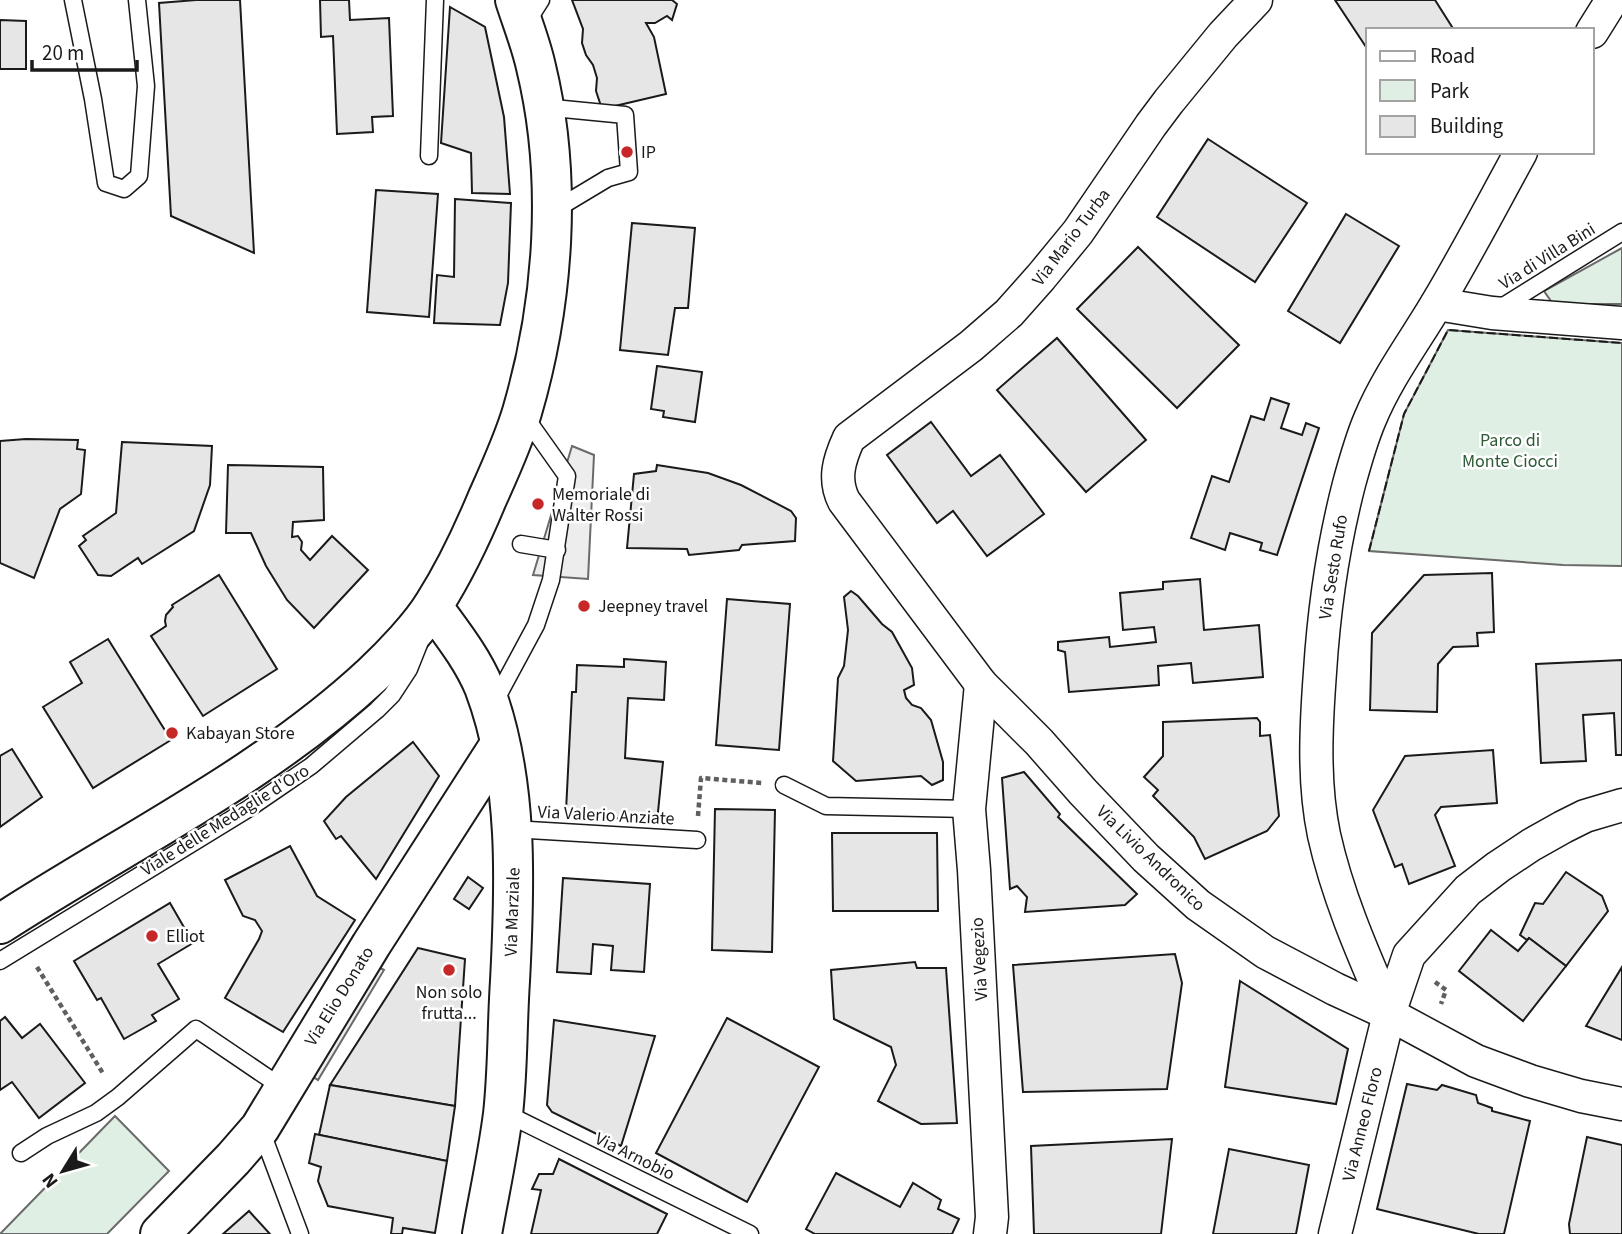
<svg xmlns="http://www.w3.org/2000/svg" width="1622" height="1234" viewBox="0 0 1622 1234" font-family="'Source Sans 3',sans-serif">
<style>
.green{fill:#e0efe3;stroke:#6a6a6a;stroke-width:2}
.parking{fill:#ededed;stroke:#6a6a6a;stroke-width:2}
.building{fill:#e6e6e6;stroke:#1a1a1a;stroke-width:2}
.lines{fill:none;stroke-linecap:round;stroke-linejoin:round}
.lane-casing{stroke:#1a1a1a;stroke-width:19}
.street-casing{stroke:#1a1a1a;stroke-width:35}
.secondary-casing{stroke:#1a1a1a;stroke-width:42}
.path{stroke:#5f5f5f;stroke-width:4.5;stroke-dasharray:5 3.5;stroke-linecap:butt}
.lane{stroke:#fff;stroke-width:16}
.street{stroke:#fff;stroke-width:32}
.secondary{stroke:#fff;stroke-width:38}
.fence{stroke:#1a1a1a;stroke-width:2;stroke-dasharray:9 3.5;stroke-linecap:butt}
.poi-dot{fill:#c62828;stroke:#fff;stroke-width:2.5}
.labels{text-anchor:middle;stroke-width:5;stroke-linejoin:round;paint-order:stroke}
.poi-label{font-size:18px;fill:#1a1a1a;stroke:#fff;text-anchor:start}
.street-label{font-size:18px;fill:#1a1a1a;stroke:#fff}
.park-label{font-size:18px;fill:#2b5a34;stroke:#fff}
</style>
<rect width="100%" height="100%" fill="#fff"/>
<!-- green -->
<g class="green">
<path d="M1622 248V304H1553L1544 291Z"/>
<path d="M1448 330 1622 343V566L1563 565 1369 551 1404 414Z"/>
<path d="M115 1116 169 1171 107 1234H0Z"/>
</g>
<!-- parking -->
<g class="parking">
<path d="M572 446 594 455 588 579 533 575Z"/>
<path d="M373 964 384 970 318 1080 307 1073Z"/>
</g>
<!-- building -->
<g class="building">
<path d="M196 0H240L254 253 171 216 159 3Z"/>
<path d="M320 0H349L350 20 389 18 393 116 372 117 373 132 337 134 333 36 321 37Z"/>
<path d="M572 0H672L677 4 672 20 667 16 655 23H646L654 37 666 94 602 109 596 91 597 78 593 65 586 55 582 43 583 29Z"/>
<path d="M1335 0H1435L1454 30H1368V50Z"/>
<path d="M450 7 485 27 504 117 510 194 472 193 471 153 441 143Z"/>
<path d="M0 20 26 21V69H0Z"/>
<path d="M1208 139 1307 203 1255 282 1157 217Z"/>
<path d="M376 190 438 194 429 317 367 312Z"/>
<path d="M455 199 511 203 508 283 500 325 434 323 437 275 454 277Z"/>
<path d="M1346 214 1399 246 1340 343 1288 311Z"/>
<path d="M632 223 695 228 688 308H675L668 355 620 350Z"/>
<path d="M1138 247 1239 345 1177 408 1077 309Z"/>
<path d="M1057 338 1146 440 1086 492 997 390Z"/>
<path d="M657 366 702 372 695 422 663 417 664 411 651 409Z"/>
<path d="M1271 398 1289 404 1281 428 1302 435 1306 423 1319 428 1277 555 1260 550 1262 543 1230 533 1225 550 1191 538 1212 476 1229 482 1251 416 1264 420Z"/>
<path d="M931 422 971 476 1000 455 1044 514 987 556 953 511 937 523 887 455Z"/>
<path d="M26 439 78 440 77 449 85 450 81 494 60 509 34 578 0 563V441Z"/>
<path d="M122 442 212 446 210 485 194 531 142 564 138 558 111 576 98 575 79 546 86 540 83 536 116 513Z"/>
<path d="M228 465 323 467 324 520 293 522 292 537 298 536 302 542 301 550 310 560 332 536 368 570 314 628 287 600 266 566 251 533H226Z"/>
<path d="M657 465 708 473 741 485 791 511 796 518 795 541 742 545 739 550 689 555 687 549 627 548 634 474 656 471Z"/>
<path d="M1492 573 1494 632 1477 633 1478 646 1453 647 1438 664 1437 712 1370 710 1372 633 1424 575Z"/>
<path d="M219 575 277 669 203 716 151 636 166 626 165 621 166 615 173 607 172 605Z"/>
<path d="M1200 579 1204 630 1259 625 1263 677 1193 683 1191 663 1158 666 1159 685 1069 692 1065 652 1058 650V642L1109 637 1110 647 1156 642 1154 627 1123 630 1120 593 1163 589V582Z"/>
<path d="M851 591 858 596 882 624 892 632 912 668 914 685 904 690 906 698 912 705 921 708 931 720 943 762V780L932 785 921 776 856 781 833 761 838 678 844 666 848 630 844 597Z"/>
<path d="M727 599 790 604 779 750 716 745Z"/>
<path d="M108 639 171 740 93 788 43 707 82 683 70 662Z"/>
<path d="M624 659 666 662 664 700 628 698 625 758 663 762 657 822 612 818 613 813 566 811 572 692H576L577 665 624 667Z"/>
<path d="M1622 660V755H1616L1614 713 1583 715 1586 761 1541 763 1536 664Z"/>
<path d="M1257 718 1260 722V736L1270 735 1279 816 1267 831 1205 859 1194 837 1153 796 1158 790 1144 777 1163 756V722Z"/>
<path d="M413 742 439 776 376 879 341 836 336 839 324 821 346 797Z"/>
<path d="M12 749 42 797 0 827V756Z"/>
<path d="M1493 750 1497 803 1441 807 1435 815 1455 866 1409 884 1402 864 1395 867 1373 810 1405 756Z"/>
<path d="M1024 772 1060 814 1058 817 1137 894 1125 905 1025 912 1027 897 1017 886 1010 889 1002 778Z"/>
<path d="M715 809 775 810 772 952 712 950Z"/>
<path d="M832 833H937L938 911H833Z"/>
<path d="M290 846 317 896 355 920 283 1032 225 998 259 939 262 931 255 920 243 916 225 880Z"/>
<path d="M1566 872 1602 896 1608 911 1566 966 1529 938 1527 940 1520 935 1535 903 1543 904Z"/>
<path d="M468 877 483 888 469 909 454 899Z"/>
<path d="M563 878 650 884 644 972 611 970 613 946 593 944 591 974 557 972Z"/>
<path d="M170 903 193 943 158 964 179 999 152 1015 156 1021 124 1039 101 998 97 1000 74 961Z"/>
<path d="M1491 930 1518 951 1529 938 1566 966 1523 1021 1459 971Z"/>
<path d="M418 948 465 959 455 1106 330 1085Z"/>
<path d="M1175 954 1182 983 1167 1089 1023 1092 1013 965Z"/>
<path d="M915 962 917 968H946L957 1123 921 1124 878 1101 896 1065 891 1047 834 1019 831 970Z"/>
<path d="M1622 967V1040L1586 1026Z"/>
<path d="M1240 981 1348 1049 1336 1104 1225 1087Z"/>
<path d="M5 1017 22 1038 40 1024 85 1083 39 1118 12 1082 0 1090V1021Z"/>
<path d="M727 1018 819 1067 747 1202 656 1153Z"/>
<path d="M554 1020 655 1036 621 1146 552 1112 547 1105Z"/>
<path d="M1407 1084 1437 1090 1442 1085 1476 1095 1478 1103 1492 1108V1111L1530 1121 1504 1234H1479L1377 1209Z"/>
<path d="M330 1085 455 1106 447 1161 319 1135Z"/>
<path d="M315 1134 447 1161 435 1233 403 1228 402 1234H391L393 1218 328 1206 318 1181 321 1167 309 1163Z"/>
<path d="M1587 1137 1622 1145V1234H1570L1569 1224Z"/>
<path d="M1172 1139 1161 1234H1034L1031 1146Z"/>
<path d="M1229 1149 1309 1165 1296 1234H1213Z"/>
<path d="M559 1159 667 1214 657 1234H531L541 1190 532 1189 539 1174H553Z"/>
<path d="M836 1173 900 1207 913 1183 941 1200 938 1209 959 1219 952 1234H815L806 1229Z"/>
<path d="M249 1211 270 1234H223Z"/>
</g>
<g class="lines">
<!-- lane casing -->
<g class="lane-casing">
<g id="lane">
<path d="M73 0 93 99 106 183 124 189 139 176 146 86 137 0"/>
<path d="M527 22 541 0"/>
<path d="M543 107 625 115 629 172 608 178 553 211"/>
<path d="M429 156 435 0"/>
<path d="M1497 310 1622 232"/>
<path d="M521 544 557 550"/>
<path d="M494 703 536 625 551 580 567 476 523 414"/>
<path d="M784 785 826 806 969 809"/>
<path d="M512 829 697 840"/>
<path d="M0 961 248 809 311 766 377 710 392 695 409 669 419 644"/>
<path d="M503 1112 750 1234"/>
<path d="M261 1130 300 1234"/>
<path d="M21 1153 47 1136 96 1113 118 1097 196 1029 283 1088"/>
</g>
</g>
<!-- street casing -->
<g class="street-casing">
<g id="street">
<path d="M1256 0 1223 35 1169 101 1151 125 1078 232 1041 277 1009 313 971 346 849 438C839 460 833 479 844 501L981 684 1039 742 1083 792 1146 858 1198 905 1265 952 1335 989 1389 1014 1476 1061 1530 1081 1581 1096 1622 1104"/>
<path d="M1592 32 1612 0"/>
<path d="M1437 304 1492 313 1622 323"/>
<path d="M981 684 969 809 974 870 992 1217 990 1234"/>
<path d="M1389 1014C1364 956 1338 898 1324 835 1313 782 1316 726 1320 672 1324 609 1333 546 1349 484 1355 462 1361 440 1370 419 1387 378 1414 342 1436 305 1466 255 1493 203 1521 152"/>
<path d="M1335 1234 1389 1014 1409 955 1468 890 1498 867 1531 845 1563 827 1585 816 1622 805"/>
</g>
</g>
<!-- secondary casing -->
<g class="secondary-casing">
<g id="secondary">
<path d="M433 607C451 632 472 658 484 687 519 779 515 885 510 981 507 1025 508 1070 503 1114 498 1154 489 1194 482 1234"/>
<path d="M0 924C125 843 262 777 372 675 391 657 421 626 434 604 455 571 472 535 487 499 500 470 513 442 522 412 554 303 563 178 536 67 531 44 522 22 515 0"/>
<path d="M160 1234 233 1159 260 1128 371 945 500 744"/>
</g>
</g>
<!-- path -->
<g class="path">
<path d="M698 816 701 778 762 783"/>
<path d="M37 967 104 1075"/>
<path d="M1435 982 1446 990 1441 1004"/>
</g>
<!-- lane -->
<use href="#lane" class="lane"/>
<!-- street -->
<use href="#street" class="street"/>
<!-- secondary -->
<use href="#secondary" class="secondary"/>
<!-- fence -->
<path class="fence" d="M1369 551 1404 414 1448 330 1622 343"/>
</g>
<!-- markers -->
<g class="poi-dot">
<circle cx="627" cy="152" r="7"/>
<circle cx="538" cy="504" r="7"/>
<circle cx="584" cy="606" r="7"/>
<circle cx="172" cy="733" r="7"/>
<circle cx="152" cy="936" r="7"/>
<circle cx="449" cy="970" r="7"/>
</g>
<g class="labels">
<!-- poi labels -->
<g class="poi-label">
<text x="641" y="158">IP</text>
<text x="552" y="500">Memoriale di<tspan x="552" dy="21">Walter Rossi</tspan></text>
<text x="598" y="612">Jeepney travel</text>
<text x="186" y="739">Kabayan Store</text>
<text x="166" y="942">Elliot</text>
<text x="449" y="998" text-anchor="middle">Non solo<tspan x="449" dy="21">frutta...</tspan></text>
</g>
<!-- street labels -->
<g class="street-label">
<text transform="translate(1071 237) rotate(-53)" y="6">Via Mario Turba</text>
<text transform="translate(1547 256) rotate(-32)" y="6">Via di Villa Bini</text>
<text transform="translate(1333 567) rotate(-81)" y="6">Via Sesto Rufo</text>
<text transform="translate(606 815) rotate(3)" y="6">Via Valerio Anziate</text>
<text transform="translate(225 820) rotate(-32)" y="6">Viale delle Medaglie d'Oro</text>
<text transform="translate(1151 858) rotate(44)" y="6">Via Livio Andronico</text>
<text transform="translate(512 912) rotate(-88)" y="6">Via Marziale</text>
<text transform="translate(979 959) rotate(-93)" y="6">Via Vegezio</text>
<text transform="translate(339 996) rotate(-58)" y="6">Via Elio Donato</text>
<text transform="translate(1362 1124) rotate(-76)" y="6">Via Anneo Floro</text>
<text transform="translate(635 1156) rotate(26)" y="6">Via Arnobio</text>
</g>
<!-- park labels -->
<g class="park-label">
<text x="1510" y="446">Parco di<tspan x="1510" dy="21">Monte Ciocci</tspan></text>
</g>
</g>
<!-- legend -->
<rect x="1366" y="28" width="228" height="126" fill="#ffffff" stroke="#a3a3a3" stroke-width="2"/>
<rect x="1380" y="51" width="35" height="10" fill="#ffffff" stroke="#a3a3a3" stroke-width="2"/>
<text x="1430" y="63" font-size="21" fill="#1a1a1a">Road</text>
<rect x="1380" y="80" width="35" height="21" fill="#e0efe3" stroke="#a3a3a3" stroke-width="2"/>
<text x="1430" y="98" font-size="21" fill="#1a1a1a">Park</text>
<rect x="1380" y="116" width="35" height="21" fill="#e6e6e6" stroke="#a3a3a3" stroke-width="2"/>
<text x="1430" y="133" font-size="21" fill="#1a1a1a">Building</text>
<!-- north arrow -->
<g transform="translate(63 1171) rotate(233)" stroke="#ffffff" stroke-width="5" paint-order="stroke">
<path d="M0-5L12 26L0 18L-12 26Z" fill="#1a1a1a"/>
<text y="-10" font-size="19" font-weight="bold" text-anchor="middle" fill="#1a1a1a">N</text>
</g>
<!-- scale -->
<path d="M32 60v10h105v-10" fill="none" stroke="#1a1a1a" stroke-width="3.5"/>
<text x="42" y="60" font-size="21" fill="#1a1a1a" stroke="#ffffff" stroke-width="5" paint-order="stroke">20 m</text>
</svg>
